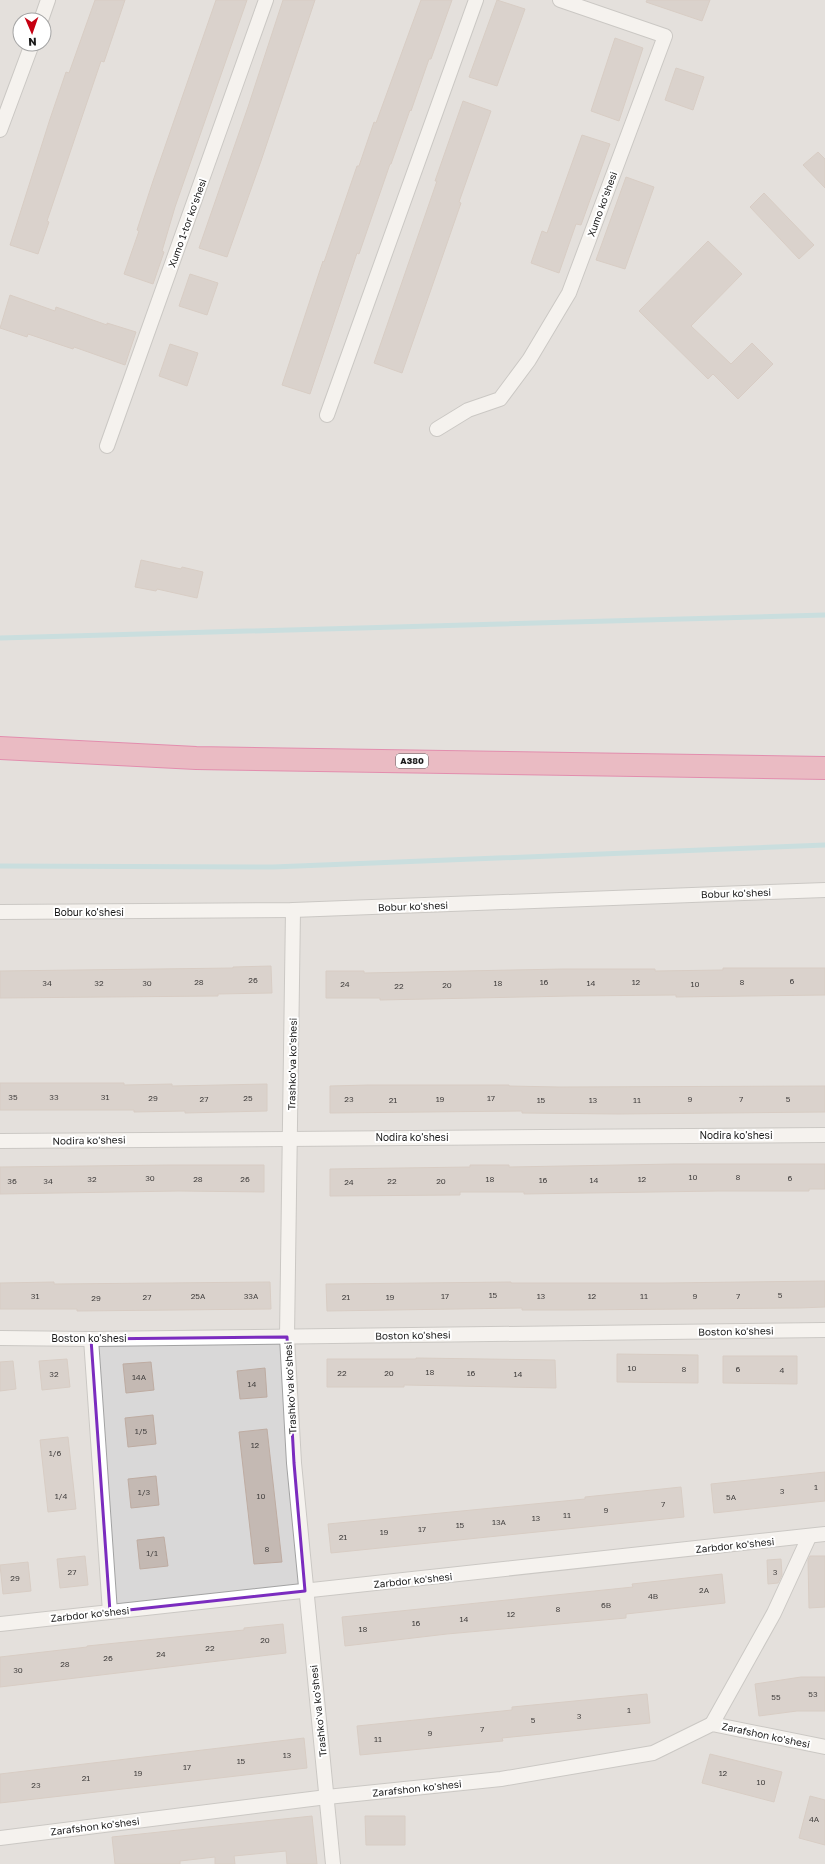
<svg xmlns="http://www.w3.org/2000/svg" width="825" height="1864" viewBox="0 0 825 1864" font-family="'Golos Text',sans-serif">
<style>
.residential{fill:#d9d8d8;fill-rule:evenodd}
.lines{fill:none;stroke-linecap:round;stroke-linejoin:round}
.stream{stroke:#9fd3dc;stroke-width:5}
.building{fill:#c4b9b3;stroke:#beaca2}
.street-casing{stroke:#a2a2a2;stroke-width:16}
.highway-casing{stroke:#d62170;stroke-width:24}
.street{stroke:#fff;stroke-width:14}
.highway{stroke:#e685a0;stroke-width:22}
.marked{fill:none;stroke:#7b2cbf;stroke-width:3;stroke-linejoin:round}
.labels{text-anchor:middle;stroke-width:4;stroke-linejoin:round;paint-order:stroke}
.number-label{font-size:8px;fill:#454241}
.shield{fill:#fff;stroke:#5f5f5f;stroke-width:1}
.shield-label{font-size:9px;font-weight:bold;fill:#1b1b1b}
.street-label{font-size:10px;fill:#1b1b1b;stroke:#fff}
</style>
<rect width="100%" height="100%" fill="#ede7e0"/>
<!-- residential -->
<path class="residential" d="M0 0H825V1864H0ZM20 20H44V44H20Z"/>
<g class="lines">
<!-- stream -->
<g class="stream">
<path d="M0 638 825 615"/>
<path d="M0 866 273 867 825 845"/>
</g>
</g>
<!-- building -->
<g class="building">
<path d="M95 0H125L104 62 101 61 83 114 47 221 49 222 38 254 10 245 50 119 66 72 69 73Z"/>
<path d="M216 0H247L175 207 162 251 164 252 153 284 124 274 139 231 137 230 153 181Z"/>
<path d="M283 0H315L261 161 227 257 199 248 248 107Z"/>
<path d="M421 0H452L431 59H429L411 111 410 110 391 164H390L359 254 357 253 310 394 282 385 323 261 324 262 357 166H359L374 122 376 123Z"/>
<path d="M497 0 525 9 497 86 469 77Z"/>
<path d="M647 0H710L702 21 646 2Z"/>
<path d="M615 38 643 48 619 121 591 111Z"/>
<path d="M676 68 704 77 693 110 665 100Z"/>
<path d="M463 101 491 111 459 202 461 203 402 373 374 363 437 181H435Z"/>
<path d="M582 135 610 144 581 225 576 224 559 273 531 263 542 231 547 233Z"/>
<path d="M818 152 825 159V188L803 165Z"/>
<path d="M626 177 654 187 625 269 596 260Z"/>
<path d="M764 193 814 245 799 259 750 207Z"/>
<path d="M708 241 742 274 691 326 731 364 752 343 773 364 738 399 713 374 708 379 639 311Z"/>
<path d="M190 274 218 283 207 315 179 306Z"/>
<path d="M10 295 55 311 56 307 107 325V323L136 332 125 365 74 347 73 349 28 334 27 337 0 328Z"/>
<path d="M170 344 198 353 187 386 159 376Z"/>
<path d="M141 560 181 569 182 567 203 572 197 598 157 589 156 591 135 587Z"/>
<path d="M271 966 272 993 218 994V996L0 998V971L233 968V967Z"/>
<path d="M723 968H825V995L676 997V995L572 996 380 1000V998H326V971H364V973L563 969H655V971L723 970Z"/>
<path d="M0 1083H124V1085L172 1084V1086L267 1084V1111L185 1113V1111L134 1112V1110H0Z"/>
<path d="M368 1085H509V1086L559 1087 825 1086V1112L618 1114 522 1113V1111L330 1113V1086Z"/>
<path d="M674 1164H825V1189H809V1191H719L524 1194V1192H460V1195L330 1196V1169L470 1167V1165H509V1167Z"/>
<path d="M168 1165H264V1192L179 1191 0 1194V1167Z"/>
<path d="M825 1281V1307L799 1308 573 1310H522V1308L327 1311 326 1284 511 1282V1283H663Z"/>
<path d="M54 1282V1284L270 1282 271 1309 77 1311V1309H0V1283Z"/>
<path d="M617 1354 698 1355V1383L617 1382Z"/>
<path d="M723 1356H797V1384L723 1383Z"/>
<path d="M416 1358 555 1360 556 1388 404 1385V1387H327V1359H416Z"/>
<path d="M67 1359 70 1387 42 1390 39 1361Z"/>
<path d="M13 1361 16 1389 0 1391V1362Z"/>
<path d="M151 1362 154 1390 126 1393 123 1364Z"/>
<path d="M265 1368 267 1397 240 1399 237 1371Z"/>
<path d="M153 1415 156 1444 128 1447 125 1418Z"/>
<path d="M267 1429 282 1562 254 1564 239 1432Z"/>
<path d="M68 1437 76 1509 48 1512 40 1440Z"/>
<path d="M825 1472V1501L714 1513 711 1484Z"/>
<path d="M156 1476 159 1505 131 1508 128 1479Z"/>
<path d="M681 1487 684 1517 331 1553 328 1524 585 1499V1497Z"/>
<path d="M164 1537 168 1566 140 1569 137 1540Z"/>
<path d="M85 1556 88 1585 60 1588 57 1559Z"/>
<path d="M810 1556H825V1607L809 1608 808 1560Z"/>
<path d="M781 1559 782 1575 778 1583 768 1584 767 1560Z"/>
<path d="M28 1562 31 1591 3 1594 0 1565Z"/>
<path d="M722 1574 725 1603 626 1614V1618L447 1634 345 1646 342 1617 633 1587 632 1584Z"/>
<path d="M283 1624 286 1653 0 1687V1657L87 1647V1646L244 1630V1628Z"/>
<path d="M801 1677H825V1711H797L759 1716 755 1684Z"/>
<path d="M647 1694 650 1723 502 1738 503 1741 360 1755 357 1726 512 1710V1707Z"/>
<path d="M304 1738 307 1768 0 1803V1774Z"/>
<path d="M710 1754 782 1772 774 1802 702 1783Z"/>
<path d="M810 1796 825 1800V1845L799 1838Z"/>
<path d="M312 1816 317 1864H287L286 1851 234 1856 235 1864H215V1857L180 1861V1864H115L112 1837Z"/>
<path d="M365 1816H405V1845H366Z"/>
</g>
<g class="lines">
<!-- street casing -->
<g class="street-casing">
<g id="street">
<path d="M41 20 48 0"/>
<path d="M0 130 32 44"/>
<path d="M327 415 476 0"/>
<path d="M437 429 468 410 500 399 529 360 569 293 665 36 560 0"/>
<path d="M107 446 266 0"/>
<path d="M293 910 287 1337 294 1463 333 1864"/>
<path d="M0 912 293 910 825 890"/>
<path d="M0 1141 825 1135"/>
<path d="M0 1338 91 1339 825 1330"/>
<path d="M91 1339 110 1612"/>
<path d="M0 1624 825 1534"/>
<path d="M712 1724 774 1613 809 1537"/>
<path d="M0 1838 327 1797 501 1779 653 1753 712 1724 825 1747"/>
</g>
</g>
<!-- highway casing -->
<g class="highway-casing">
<path id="highway" d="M0 748 196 758 825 768"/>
</g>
<!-- street -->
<use href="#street" class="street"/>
<!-- highway -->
<use href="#highway" class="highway"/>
</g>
<!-- marked area -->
<path d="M0 0H825V1864H0ZM287 1337 294 1463 305 1591 110 1612 91 1339Z" fill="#ede7e0" fill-opacity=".55" fill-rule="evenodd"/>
<path class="marked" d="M287 1337 294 1463 305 1591 110 1612 91 1339Z"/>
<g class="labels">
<!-- number labels -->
<g class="number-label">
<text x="253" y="983">26</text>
<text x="792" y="984">6</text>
<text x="199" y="985">28</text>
<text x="544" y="985">16</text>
<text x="636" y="985">12</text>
<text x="742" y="985">8</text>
<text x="47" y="986">34</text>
<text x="99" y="986">32</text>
<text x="147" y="986">30</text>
<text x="498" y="986">18</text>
<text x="591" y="986">14</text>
<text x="345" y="987">24</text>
<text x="695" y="987">10</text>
<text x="447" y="988">20</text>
<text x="399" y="989">22</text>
<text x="13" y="1100">35</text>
<text x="54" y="1100">33</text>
<text x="105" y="1100">31</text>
<text x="153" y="1101">29</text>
<text x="248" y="1101">25</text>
<text x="491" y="1101">17</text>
<text x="204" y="1102">27</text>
<text x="349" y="1102">23</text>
<text x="440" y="1102">19</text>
<text x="690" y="1102">9</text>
<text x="741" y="1102">7</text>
<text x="788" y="1102">5</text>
<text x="393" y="1103">21</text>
<text x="541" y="1103">15</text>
<text x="593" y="1103">13</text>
<text x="637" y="1103">11</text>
<text x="693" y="1180">10</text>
<text x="738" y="1180">8</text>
<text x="150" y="1181">30</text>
<text x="790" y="1181">6</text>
<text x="92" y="1182">32</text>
<text x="198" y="1182">28</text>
<text x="245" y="1182">26</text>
<text x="490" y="1182">18</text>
<text x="642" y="1182">12</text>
<text x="543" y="1183">16</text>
<text x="594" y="1183">14</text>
<text x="12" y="1184">36</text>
<text x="48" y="1184">34</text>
<text x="392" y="1184">22</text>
<text x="441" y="1184">20</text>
<text x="349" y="1185">24</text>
<text x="493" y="1298">15</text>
<text x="780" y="1298">5</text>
<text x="35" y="1299">31</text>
<text x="198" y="1299">25A</text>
<text x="251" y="1299">33A</text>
<text x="445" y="1299">17</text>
<text x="541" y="1299">13</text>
<text x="592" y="1299">12</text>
<text x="644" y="1299">11</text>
<text x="695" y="1299">9</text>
<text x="738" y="1299">7</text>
<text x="147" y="1300">27</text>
<text x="346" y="1300">21</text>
<text x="390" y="1300">19</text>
<text x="96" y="1301">29</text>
<text x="632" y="1371">10</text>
<text x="684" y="1372">8</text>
<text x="738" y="1372">6</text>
<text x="782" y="1373">4</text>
<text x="430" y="1375">18</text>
<text x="342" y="1376">22</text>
<text x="389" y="1376">20</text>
<text x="471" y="1376">16</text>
<text x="54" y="1377">32</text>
<text x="518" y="1377">14</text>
<text x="139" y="1380">14A</text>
<text x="252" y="1387">14</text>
<text x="141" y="1434">1/5</text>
<text x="255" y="1448">12</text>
<text x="55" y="1456">1/6</text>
<text x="816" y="1490">1</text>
<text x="782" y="1494">3</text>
<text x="144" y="1495">1/3</text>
<text x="61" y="1499">1/4</text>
<text x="261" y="1499">10</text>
<text x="731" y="1500">5A</text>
<text x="663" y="1507">7</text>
<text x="606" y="1513">9</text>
<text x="567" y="1518">11</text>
<text x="536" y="1521">13</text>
<text x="499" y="1525">13A</text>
<text x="460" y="1528">15</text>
<text x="422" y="1532">17</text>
<text x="384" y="1535">19</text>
<text x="343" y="1540">21</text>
<text x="267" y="1552">8</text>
<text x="152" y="1556">1/1</text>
<text x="72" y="1575">27</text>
<text x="775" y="1575">3</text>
<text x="15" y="1581">29</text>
<text x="704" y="1593">2A</text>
<text x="653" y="1599">4B</text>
<text x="606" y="1608">6B</text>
<text x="558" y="1612">8</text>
<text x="511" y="1617">12</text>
<text x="464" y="1622">14</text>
<text x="416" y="1626">16</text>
<text x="363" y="1632">18</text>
<text x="265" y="1643">20</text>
<text x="210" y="1651">22</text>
<text x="161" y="1657">24</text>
<text x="108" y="1661">26</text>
<text x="65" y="1667">28</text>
<text x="18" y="1673">30</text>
<text x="813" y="1697">53</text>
<text x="776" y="1700">55</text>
<text x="629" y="1713">1</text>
<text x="579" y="1719">3</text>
<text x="533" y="1723">5</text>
<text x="482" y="1732">7</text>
<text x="430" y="1736">9</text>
<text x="378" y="1742">11</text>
<text x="287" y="1758">13</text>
<text x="241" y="1764">15</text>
<text x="187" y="1770">17</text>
<text x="138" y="1776">19</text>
<text x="723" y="1776">12</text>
<text x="86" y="1781">21</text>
<text x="761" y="1785">10</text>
<text x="36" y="1788">23</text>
<text x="814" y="1822">4A</text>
</g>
<!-- shield labels -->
<rect class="shield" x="396" y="754" width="32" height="14" rx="3"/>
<g class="shield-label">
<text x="412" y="764">A380</text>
</g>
<!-- street labels -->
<g class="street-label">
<text transform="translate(602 204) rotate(-70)" y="4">Xumo ko'shesi</text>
<text transform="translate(187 223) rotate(-70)" y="4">Xumo 1-tor ko'shesi</text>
<text transform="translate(736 893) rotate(-2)" y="4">Bobur ko'shesi</text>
<text transform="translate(413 906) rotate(-2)" y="4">Bobur ko'shesi</text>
<text x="89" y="916">Bobur ko'shesi</text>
<text transform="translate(292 1064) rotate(-89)" y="4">Trashko'va ko'shesi</text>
<text x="736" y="1139">Nodira ko'shesi</text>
<text x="412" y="1141">Nodira ko'shesi</text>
<text transform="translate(89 1140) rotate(-1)" y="4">Nodira ko'shesi</text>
<text transform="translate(736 1331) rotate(-1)" y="4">Boston ko'shesi</text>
<text transform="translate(413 1335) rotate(-1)" y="4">Boston ko'shesi</text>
<text x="89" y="1342">Boston ko'shesi</text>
<text transform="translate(290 1388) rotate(-93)" y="4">Trashko'va ko'shesi</text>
<text transform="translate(735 1545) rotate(-6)" y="4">Zarbdor ko'shesi</text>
<text transform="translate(413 1580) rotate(-6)" y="4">Zarbdor ko'shesi</text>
<text transform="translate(90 1614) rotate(-6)" y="4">Zarbdor ko'shesi</text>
<text transform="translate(318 1711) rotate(-96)" y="4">Trashko'va ko'shesi</text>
<text transform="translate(766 1735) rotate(12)" y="4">Zarafshon ko'shesi</text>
<text transform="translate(417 1788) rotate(-6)" y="4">Zarafshon ko'shesi</text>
<text transform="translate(95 1826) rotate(-7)" y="4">Zarafshon ko'shesi</text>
</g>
</g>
<!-- north arrow -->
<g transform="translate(32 32) rotate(178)"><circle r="19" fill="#ffffff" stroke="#a4a4a4"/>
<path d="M0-3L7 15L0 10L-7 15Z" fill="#c60012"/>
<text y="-6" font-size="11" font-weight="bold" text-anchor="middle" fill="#1b1b1b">N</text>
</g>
</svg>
